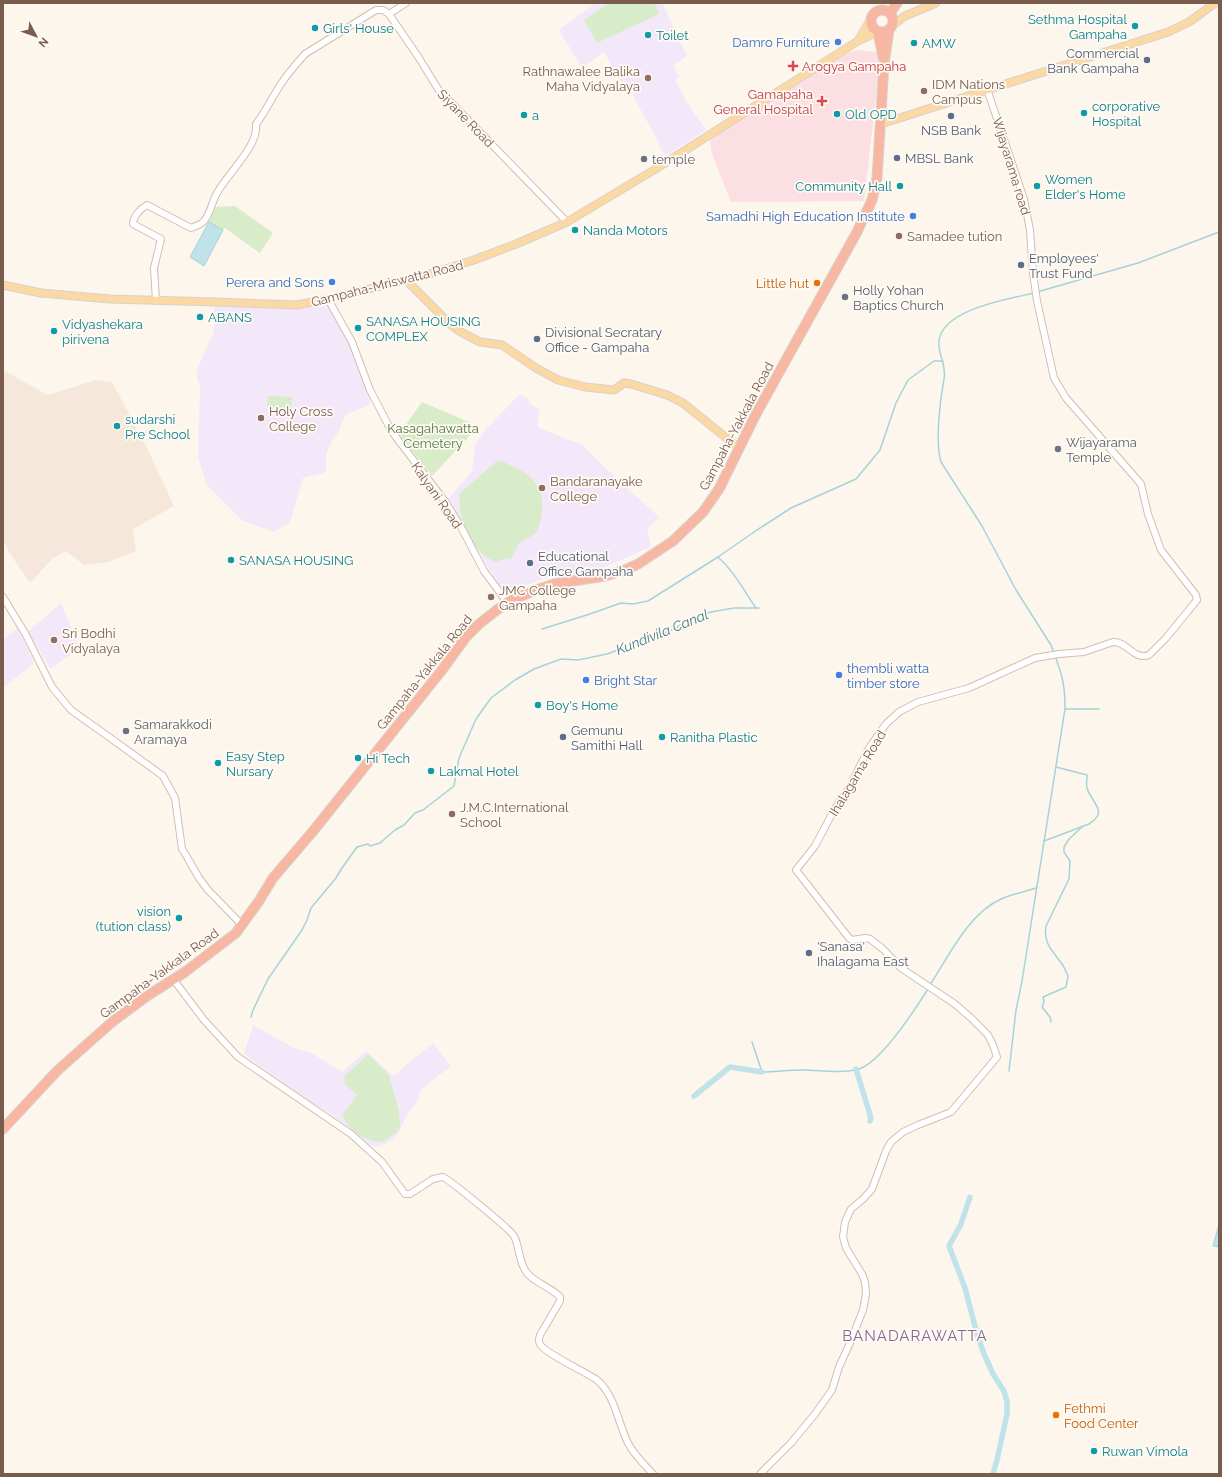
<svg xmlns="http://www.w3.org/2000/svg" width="1222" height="1477" viewBox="0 0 1222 1477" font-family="Raleway,sans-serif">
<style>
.residential{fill:#f5e8da}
.education{fill:#f3e8fa}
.medical{fill:#fbdfe3}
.green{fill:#d8ecc9}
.water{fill:#bfe3e8;stroke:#a5d3da}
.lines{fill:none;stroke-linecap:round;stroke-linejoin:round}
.stream{stroke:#a5d3da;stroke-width:1.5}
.canal{stroke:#bfe3e8;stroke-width:5.5}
.minor-casing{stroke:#d1beb0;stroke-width:8}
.major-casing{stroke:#dad1cd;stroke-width:9}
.highway-casing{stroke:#dad1cd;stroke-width:11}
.minor{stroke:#fff;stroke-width:6}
.major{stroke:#fbd9a5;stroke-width:7}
.highway{stroke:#f7b7a3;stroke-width:9}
.culture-dot{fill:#0f9aa8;stroke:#fffaf3;stroke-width:1.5}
.shop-dot{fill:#3f7fe0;stroke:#fffaf3;stroke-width:1.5}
.service-dot{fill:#5c6f8a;stroke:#fffaf3;stroke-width:1.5}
.health-dot{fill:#e0444e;stroke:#fffaf3;stroke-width:1.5}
.education-dot{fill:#8d6e63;stroke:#fffaf3;stroke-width:1.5}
.worship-dot{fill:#6b7280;stroke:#fffaf3;stroke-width:1.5}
.food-dot{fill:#e8710a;stroke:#fffaf3;stroke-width:1.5}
.labels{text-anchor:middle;stroke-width:3.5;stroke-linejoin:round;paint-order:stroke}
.culture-label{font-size:13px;fill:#0d838f;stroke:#fffaf3;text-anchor:start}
.shop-label{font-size:13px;fill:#366cbe;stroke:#fffaf3;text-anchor:end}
.service-label{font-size:13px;fill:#4e5e75;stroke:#fffaf3;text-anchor:start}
.health-label{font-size:13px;fill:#be3a42;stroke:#fffaf3;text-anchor:start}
.education-label{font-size:13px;fill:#785e54;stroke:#fffaf3;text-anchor:start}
.street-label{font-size:13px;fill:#7a5c4d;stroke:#fffaf3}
.worship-label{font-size:13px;fill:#5b616d;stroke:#fffaf3;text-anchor:start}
.food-label{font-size:13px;fill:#c56008;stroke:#fffaf3;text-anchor:end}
.park-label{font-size:13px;fill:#537a41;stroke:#fffaf3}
.water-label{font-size:14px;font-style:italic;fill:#437c86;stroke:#fffaf3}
.quarter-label{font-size:15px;letter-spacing:1px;fill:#846695;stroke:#fffaf3}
</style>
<rect width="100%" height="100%" fill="#fdf6ec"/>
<!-- residential -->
<path class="residential" d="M3 370 48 395 96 380 112 382 147 448 174 506 133 529 136 551 108 562 84 565 66 551 52 559 30 583 9 552 3 540Z"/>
<!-- education -->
<g class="education">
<path d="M596 3H662L687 56 673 66 679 77 675 80 686 101 706 130 667 155 660 149 659 143 633 96V92L628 84H622L604 52 582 68 559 30Z"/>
<path d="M329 300 341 321 369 393 370 403 368 406 349 413 345 417 341 424 340 430 332 440 326 454V472L303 478 290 522 274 532 242 520 206 484 198 457 200 388 196 373 207 346 213 334 215 322 213 315 216 302 246 307 266 305 286 308Z"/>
<path d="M520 394 528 399 529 403 540 410 537 427 582 445 619 481 659 517 647 529 651 547 584 576 546 578 504 593 447 500 472 471 475 445 485 430Z"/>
<path d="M61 603 79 648 51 669 28 632Z"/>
<path d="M18 628 34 663 3 688V640Z"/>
<path d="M253 1025 292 1047 313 1054 342 1072 366 1051 393 1076 433 1043 451 1066 430 1082 421 1090 417 1102 406 1117 398 1134 391 1141 377 1147 368 1144 333 1115 308 1100 244 1054Z"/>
</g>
<!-- medical -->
<path class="medical" d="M857 50 878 52 880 62 864 201 731 202 712 154 710 139 841 54Z"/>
<!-- green -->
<g class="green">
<path d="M609 3H655L659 14 597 43 584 20Z"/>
<path d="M235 206 273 233 260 253 225 228 223 230 209 222 216 207Z"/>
<path d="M268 396 292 397 291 408 267 407Z"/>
<path d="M422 402 471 423 474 431 432 476 399 434Z"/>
<path d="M498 460C522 469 546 481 542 511 541 516 540 523 538 529 533 538 524 538 519 544 516 548 514 554 512 558L503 559 496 563C490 559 483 555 478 550 464 536 459 512 459 494Z"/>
<path d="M368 1054 389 1075 399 1111 400 1128 396 1133 383 1142C366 1142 349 1131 342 1115L357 1095 345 1084 344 1077Z"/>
</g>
<!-- water -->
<g class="water">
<path d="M209 222 223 230 204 266 190 257Z"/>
<path d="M1219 1224V1247L1213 1246Z"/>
</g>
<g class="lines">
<!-- stream -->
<g class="stream">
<path d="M1037 292 1138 263 1219 232"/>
<path d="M1034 293C1008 299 944 309 939 340 937 353 947 365 944 379 940 400 935 442 941 462L982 526 1016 590 1051 645 1054 653"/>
<path d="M718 557 757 530 791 508 856 479 880 450 896 403 908 380 934 361H943"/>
<path d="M542 629 590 614 621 603 633 604 648 601 718 557C734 571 744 591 756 608H759"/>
<path d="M1055 656C1063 677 1065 687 1065 709"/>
<path d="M1044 841 1089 824C1109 811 1092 804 1087 788 1086 784 1087 779 1087 775L1056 767"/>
<path d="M930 985C948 957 969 913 1001 899 1012 894 1024 892 1036 888"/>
<path d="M251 1017 253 1010 268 979 302 930 307 920 311 908 336 878 342 868 357 847 368 844 370 846 380 843 395 830 404 825 415 813 423 810 454 786 459 758 476 719 491 698 515 680 534 669 561 659 578 660 607 654 674 629 692 618 711 612 734 608H756"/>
<path d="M1051 1022 1050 1017 1042 1007 1044 1002 1043 997 1066 987 1068 976C1066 972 1065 968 1062 964 1053 951 1043 944 1046 926L1069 879 1070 861 1064 852V847L1069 839 1083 826"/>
<path d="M752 1042 762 1072C775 1072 788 1070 802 1070 820 1070 841 1074 859 1069 881 1062 916 1008 928 989"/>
<path d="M1009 1071 1016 1010 1022 981 1065 709H1099"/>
</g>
<!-- canal -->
<g class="canal">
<path d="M856 1069 871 1118 870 1121"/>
<path d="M694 1096 730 1067 762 1072"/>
<path d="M970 1197 961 1224 949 1246 965 1288 977 1334 984 1354 993 1374 1004 1391 1007 1402V1414L997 1460 993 1474"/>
</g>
<!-- minor casing -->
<g class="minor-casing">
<g id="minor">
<path d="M389 14 406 3"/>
<path d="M328 299 352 342 370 390 392 432 444 500 461 527 484 571 507 602"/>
<path d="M156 301 154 268 161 239 133 224C133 217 140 209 147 205L191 228C195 226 201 225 204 221 211 213 212 201 217 193 227 174 259 146 256 124 266 111 273 95 283 81 289 72 297 63 305 54L376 10H383L389 14 419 58 438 89 567 222"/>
<path d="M3 597 25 633 52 687 71 710 109 737 163 776 175 798 182 849 187 857 199 878 208 890 242 925"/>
<path d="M173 979 204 1020 238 1057 351 1134 382 1162 405 1194H410L433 1179 443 1177C451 1181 510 1229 514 1236 520 1247 518 1262 527 1273 536 1284 551 1287 560 1297V1301L540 1335C539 1338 538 1341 540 1344 544 1353 586 1372 597 1380 615 1395 618 1423 628 1443 634 1455 644 1464 653 1474"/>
<path d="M760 1474 791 1443 815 1414 832 1390 839 1367 850 1343 863 1310 866 1294 865 1282 862 1274 846 1248 843 1237 845 1222 851 1209 863 1199 872 1189 886 1151 891 1142 903 1132 918 1125 951 1112 997 1057 993 1045 988 1035 971 1018 955 1004 901 968 883 949 870 939 865 938 852 940 849 938 796 870 815 846 834 810 849 788 869 748 886 724 899 712 918 702 969 688 1035 658 1059 654 1084 652 1113 642C1127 641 1134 661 1149 655L1166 638 1197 600 1196 595 1161 550 1148 514 1141 484 1066 398 1054 378 1037 301 1033 273 1030 230 1024 199 987 89"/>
</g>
</g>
<!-- major casing -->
<g class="major-casing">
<g id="major">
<path d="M893 25 905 16 936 3"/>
<path d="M858 41 871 19"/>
<path d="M881 124 1168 32 1189 22 1215 3"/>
<path d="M406 280 451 325 459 331 480 342 502 345 536 368 558 380 585 387 614 390 624 383 631 384 667 395 683 403 739 448"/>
<path d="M3 285 41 293 110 299 216 302 297 305 328 299 426 275 474 260 516 244 567 222 654 170 858 41 878 32"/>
</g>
</g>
<!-- highway casing -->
<g class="highway-casing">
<g id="highway">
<circle cx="882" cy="21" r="11"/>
<path d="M890 13 897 3"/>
<path d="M878 32 883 57"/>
<path d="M3 1129 57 1071 112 1022 147 996 185 972 236 933 259 901 273 878 314 830 442 670 466 637 479 624 507 602 539 589 554 584 605 576 625 570 638 564 673 541 703 512 719 489 756 414 857 232 872 200 877 178 884 64 889 30"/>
</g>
</g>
<!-- minor -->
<use href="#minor" class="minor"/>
<!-- major -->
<use href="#major" class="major"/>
<!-- highway -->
<use href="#highway" class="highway"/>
</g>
<!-- markers -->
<g class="culture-dot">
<circle cx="1135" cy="26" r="4"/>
<circle cx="315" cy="28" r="4"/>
<circle cx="648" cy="35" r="4"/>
<circle cx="914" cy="43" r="4"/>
<circle cx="1084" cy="113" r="4"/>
<circle cx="837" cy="114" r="4"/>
<circle cx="524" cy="115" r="4"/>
<circle cx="900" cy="186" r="4"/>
<circle cx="1037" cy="186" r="4"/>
<circle cx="575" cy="230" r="4"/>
<circle cx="200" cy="317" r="4"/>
<circle cx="358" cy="328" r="4"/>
<circle cx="54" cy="331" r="4"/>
<circle cx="117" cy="426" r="4"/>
<circle cx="231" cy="560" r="4"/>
<circle cx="538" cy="705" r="4"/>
<circle cx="662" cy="737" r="4"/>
<circle cx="358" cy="758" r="4"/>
<circle cx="218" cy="763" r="4"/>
<circle cx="431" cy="771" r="4"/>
<circle cx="179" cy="918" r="4"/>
<circle cx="1094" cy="1451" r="4"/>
</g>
<g class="shop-dot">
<circle cx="838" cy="42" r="4"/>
<circle cx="913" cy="216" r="4"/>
<circle cx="332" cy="282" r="4"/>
<circle cx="839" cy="675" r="4"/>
<circle cx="586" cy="680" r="4"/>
</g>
<g class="service-dot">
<circle cx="1147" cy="60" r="4"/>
<circle cx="951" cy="116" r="4"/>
<circle cx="897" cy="158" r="4"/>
<circle cx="1021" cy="265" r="4"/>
<circle cx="537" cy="339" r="4"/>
<circle cx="530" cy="563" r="4"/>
<circle cx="563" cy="737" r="4"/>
<circle cx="809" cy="953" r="4"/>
</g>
<g class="health-dot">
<path d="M791 60h4v4h4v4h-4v4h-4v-4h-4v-4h4z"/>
<path d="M820 95h4v4h4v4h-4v4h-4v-4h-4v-4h4z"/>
</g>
<g class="education-dot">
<circle cx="648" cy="78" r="4"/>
<circle cx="924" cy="91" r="4"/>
<circle cx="899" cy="236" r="4"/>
<circle cx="261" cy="418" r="4"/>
<circle cx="542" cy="488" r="4"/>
<circle cx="491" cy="597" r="4"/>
<circle cx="54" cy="640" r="4"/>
<circle cx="452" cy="814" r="4"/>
</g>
<g class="worship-dot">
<circle cx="644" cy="159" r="4"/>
<circle cx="845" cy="297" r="4"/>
<circle cx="1058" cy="449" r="4"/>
<circle cx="126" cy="731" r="4"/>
</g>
<g class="food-dot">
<circle cx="817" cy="283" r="4"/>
<circle cx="1056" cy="1415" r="4"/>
</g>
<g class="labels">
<!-- culture labels -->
<g class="culture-label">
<text x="1127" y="24" text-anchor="end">Sethma Hospital<tspan x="1127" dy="15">Gampaha</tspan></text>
<text x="323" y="33">Girls' House</text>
<text x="656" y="40">Toilet</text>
<text x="922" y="48">AMW</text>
<text x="1092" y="111">corporative<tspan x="1092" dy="15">Hospital</tspan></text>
<text x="845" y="119">Old OPD</text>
<text x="532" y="120">a</text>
<text x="1045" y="184">Women<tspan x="1045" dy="15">Elder's Home</tspan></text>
<text x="892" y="191" text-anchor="end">Community Hall</text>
<text x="583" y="235">Nanda Motors</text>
<text x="208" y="322">ABANS</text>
<text x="366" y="326">SANASA HOUSING<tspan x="366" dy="15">COMPLEX</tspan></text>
<text x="62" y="329">Vidyashekara<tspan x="62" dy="15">pirivena</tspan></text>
<text x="125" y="424">sudarshi<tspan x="125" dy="15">Pre School</tspan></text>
<text x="239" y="565">SANASA HOUSING</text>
<text x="546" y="710">Boy's Home</text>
<text x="670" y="742">Ranitha Plastic</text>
<text x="226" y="761">Easy Step<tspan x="226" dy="15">Nursary</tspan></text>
<text x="366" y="763">Hi Tech</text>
<text x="439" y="776">Lakmal Hotel</text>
<text x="171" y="916" text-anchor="end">vision<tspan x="171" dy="15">(tution class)</tspan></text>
<text x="1102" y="1456">Ruwan Vimola</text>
</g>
<!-- shop labels -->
<g class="shop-label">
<text x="830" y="47">Damro Furniture</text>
<text x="905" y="221">Samadhi High Education Institute</text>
<text x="324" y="287">Perera and Sons</text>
<text x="847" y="673" text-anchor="start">thembli watta<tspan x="847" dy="15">timber store</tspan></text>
<text x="594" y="685" text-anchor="start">Bright Star</text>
</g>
<!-- service labels -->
<g class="service-label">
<text x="1139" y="58" text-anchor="end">Commercial<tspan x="1139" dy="15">Bank Gampaha</tspan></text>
<text x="951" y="135" text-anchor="middle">NSB Bank</text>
<text x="905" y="163">MBSL Bank</text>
<text x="1029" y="263">Employees'<tspan x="1029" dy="15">Trust Fund</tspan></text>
<text x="545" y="337">Divisional Secratary<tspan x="545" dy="15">Office - Gampaha</tspan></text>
<text x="538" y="561">Educational<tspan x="538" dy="15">Office Gampaha</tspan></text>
<text x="571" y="735">Gemunu<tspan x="571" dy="15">Samithi Hall</tspan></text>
<text x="817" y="951">'Sanasa'<tspan x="817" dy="15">Ihalagama East</tspan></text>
</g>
<!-- health labels -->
<g class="health-label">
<text x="802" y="71">Arogya Gampaha</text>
<text x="813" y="99" text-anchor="end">Gamapaha<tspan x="813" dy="15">General Hospital</tspan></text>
</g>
<!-- education labels -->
<g class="education-label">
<text x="640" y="76" text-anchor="end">Rathnawalee Balika<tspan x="640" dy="15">Maha Vidyalaya</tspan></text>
<text x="932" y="89">IDM Nations<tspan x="932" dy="15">Campus</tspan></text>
<text x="907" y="241">Samadee tution</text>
<text x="269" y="416">Holy Cross<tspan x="269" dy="15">College</tspan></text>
<text x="550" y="486">Bandaranayake<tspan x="550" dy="15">College</tspan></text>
<text x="499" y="595">JMC College<tspan x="499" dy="15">Gampaha</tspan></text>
<text x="62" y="638">Sri Bodhi<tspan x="62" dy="15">Vidyalaya</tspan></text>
<text x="460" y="812">J.M.C.International<tspan x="460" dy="15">School</tspan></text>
</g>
<!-- street labels -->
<g class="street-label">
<text transform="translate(466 118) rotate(46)" y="5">Siyane Road</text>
<text transform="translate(1012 166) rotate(73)" y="5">Wijayarama road</text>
<text transform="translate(387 283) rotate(-14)" y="5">Gampaha-Mriswatta Road</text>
<text transform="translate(736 426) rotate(-62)" y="5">Gampaha-Yakkala Road</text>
<text transform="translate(437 495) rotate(55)" y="5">Kalyani Road</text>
<text transform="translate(424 672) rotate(-51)" y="5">Gampaha-Yakkala Road</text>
<text transform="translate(857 773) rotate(-59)" y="5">Ihalagama Road</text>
<text transform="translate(159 973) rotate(-36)" y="5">Gampaha-Yakkala Road</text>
</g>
<!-- worship labels -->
<g class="worship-label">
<text x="652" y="164">temple</text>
<text x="853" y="295">Holly Yohan<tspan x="853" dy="15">Baptics Church</tspan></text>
<text x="1066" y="447">Wijayarama<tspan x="1066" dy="15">Temple</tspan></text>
<text x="134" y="729">Samarakkodi<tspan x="134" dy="15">Aramaya</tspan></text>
</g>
<!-- food labels -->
<g class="food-label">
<text x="809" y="288">Little hut</text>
<text x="1064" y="1413" text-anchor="start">Fethmi<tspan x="1064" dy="15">Food Center</tspan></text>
</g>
<!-- park labels -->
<g class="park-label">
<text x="433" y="433">Kasagahawatta<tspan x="433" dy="15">Cemetery</tspan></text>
</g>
<!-- water labels -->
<g class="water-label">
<text transform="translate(662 632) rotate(-22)" y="5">Kundivila Canal</text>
</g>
<!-- quarter labels -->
<g class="quarter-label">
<text x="915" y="1341">BANADARAWATTA</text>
</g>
</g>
<!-- border -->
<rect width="1222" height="1477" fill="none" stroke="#7a5c4d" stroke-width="8"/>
<!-- north arrow -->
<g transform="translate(36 36) rotate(131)" stroke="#fffaf3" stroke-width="3" paint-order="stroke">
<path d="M0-3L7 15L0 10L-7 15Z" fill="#7a5c4d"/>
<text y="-6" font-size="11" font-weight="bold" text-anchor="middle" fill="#7a5c4d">N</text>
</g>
</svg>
